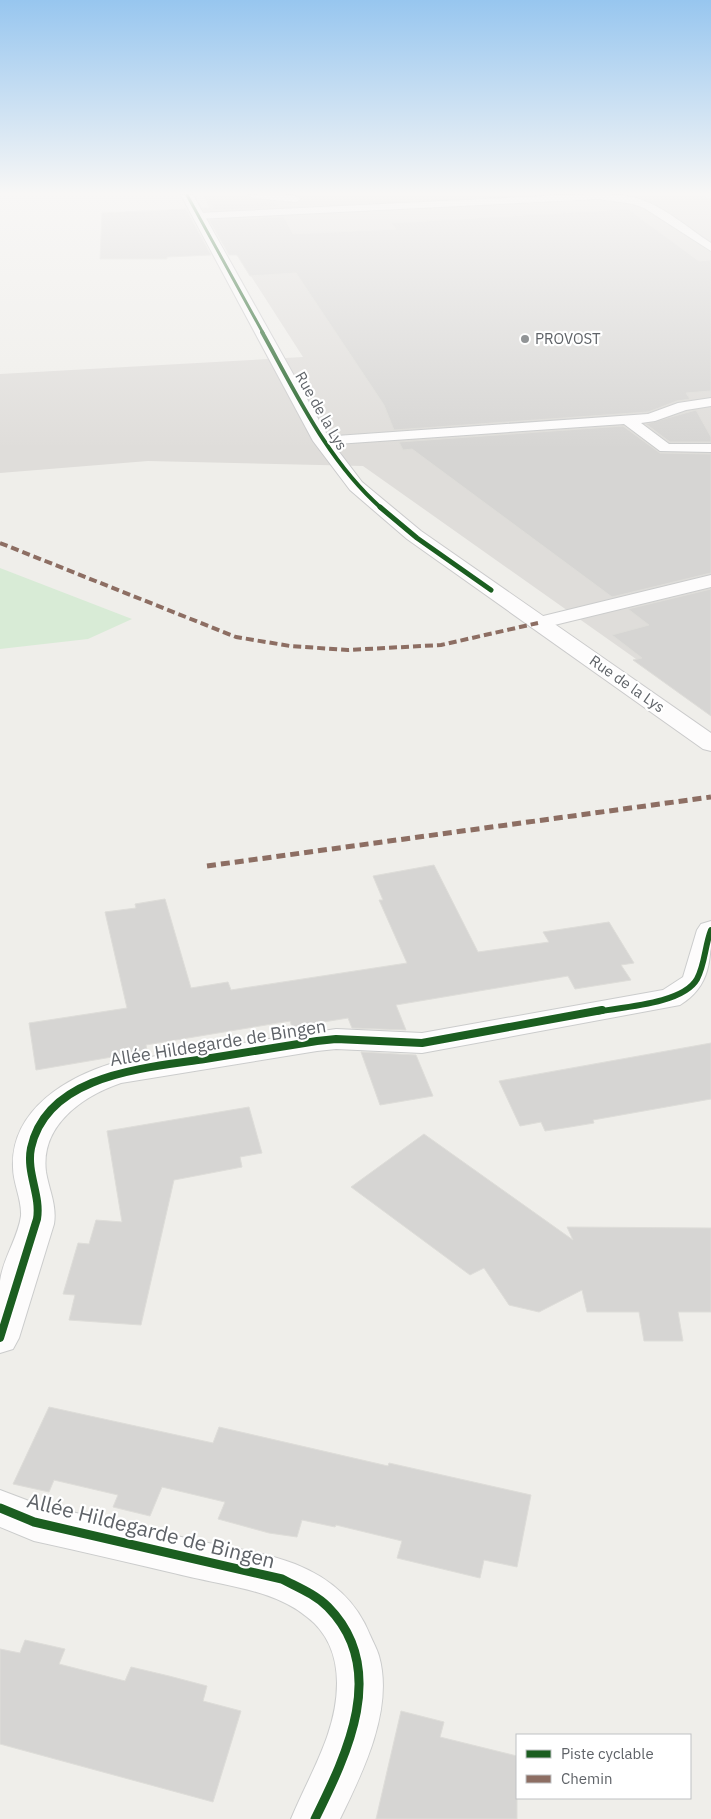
<svg xmlns="http://www.w3.org/2000/svg" width="711" height="1819" viewBox="0 0 711 1819" font-family="'IBM Plex Sans',sans-serif">
<style>
.industrial{fill:#dfddda}
.green{fill:#d8ebd6}
.building{fill:#d6d5d3;stroke:#deddd9}
.lines{fill:none;stroke-linecap:round;stroke-linejoin:round}
.lane-casing{stroke:#cbcccc;stroke-width:2}
.street-casing{stroke:#cbcccc;stroke-width:2}
.secondary-casing{stroke:#cacacb;stroke-width:2}
.lane{fill:#fdfcfc;fill-rule:evenodd}
.street{fill:#fdfcfc;fill-rule:evenodd}
.secondary{fill:#fdfcfc;fill-rule:evenodd}
.quiet-far1{stroke:#8d6e63;stroke-width:4;stroke-dasharray:8 4;stroke-linecap:butt}
.quiet{stroke:#8d6e63;stroke-width:5;stroke-dasharray:9 5;stroke-linecap:butt}
.cycleway-far5-casing{stroke:#fff;stroke-width:4.5}
.cycleway-far4-casing{stroke:#fff;stroke-width:5.5}
.cycleway-far3-casing{stroke:#fff;stroke-width:8}
.cycleway-far2-casing{stroke:#fff;stroke-width:9}
.cycleway-far1-casing{stroke:#fff;stroke-width:11}
.cycleway-casing{stroke:#fff;stroke-width:12}
.cycleway-far5{stroke:#1b5e20;stroke-width:3}
.cycleway-far4{stroke:#1b5e20;stroke-width:4}
.cycleway-far3{stroke:#1b5e20;stroke-width:5}
.cycleway-far2{stroke:#1b5e20;stroke-width:6}
.cycleway-far1{stroke:#1b5e20;stroke-width:8}
.cycleway{stroke:#1b5e20;stroke-width:9}
.poi-dot{fill:#919496;stroke:#fff;stroke-width:2}
.labels{text-anchor:middle;stroke-width:4.5;stroke-linejoin:round;paint-order:stroke}
.far-poi-label{font-size:15px;fill:#5f6368;stroke:#fff;text-anchor:start}
.far-street-label{font-size:15px;fill:#5f6368;stroke:#fff}
.street-label{font-size:18px;fill:#5f6368;stroke:#fff}
.near-street-label{font-size:21px;fill:#5f6368;stroke:#fff}
</style>
<rect width="100%" height="100%" fill="#efeeea"/>
<!-- industrial -->
<path class="industrial" d="M204 195H701L711 199V712L363 466 148 461 0 473V374L303 357 211 214Z"/>
<!-- green -->
<path class="green" d="M0 568 132 619 88 639 0 649Z"/>
<!-- building -->
<g class="building">
<path d="M277 202 279 207 204 211 202 208H213L212 204Z"/>
<path d="M186 209 211 255 167 257V259H100L102 213Z"/>
<path d="M628 209 699 261 711 260V391L686 393 690 399 677 401 648 412 394 430 384 405 296 273 250 276 237 255H229L209 220 284 217 293 234 396 229 391 223Z"/>
<path d="M696 410 711 437V442H670L646 424Z"/>
<path d="M623 426 660 453 711 454V573L612 597 412 449 403 450 399 442Z"/>
<path d="M711 589V716L633 660 642 658 612 635 649 625 628 609Z"/>
<path d="M434 865 478 952 549 942 543 932 609 922 634 963 621 965 631 980 575 989 568 976 396 1005 406 1030 352 1028 348 1018 292 1027 290 1021 146 1045 147 1051 36 1070 29 1023 127 1008 105 912 136 908 135 904 165 899 191 988 228 982 231 990 250 987 407 963 379 900H383L373 876Z"/>
<path d="M711 1043V1099L593 1120 594 1123 570 1127 545 1131 541 1122 520 1126 499 1081Z"/>
<path d="M361 1052 416 1055 433 1096 380 1105Z"/>
<path d="M249 1107 262 1153 240 1157 242 1167 174 1180 141 1325 69 1320 75 1295 63 1294 78 1243 89 1244 96 1220 122 1222 107 1131Z"/>
<path d="M424 1134 573 1240 567 1227 711 1228V1312H678L683 1341H644L639 1312H587L582 1290 539 1312 509 1305 484 1268 470 1275 351 1187Z"/>
<path d="M49 1407 213 1443 219 1427 388 1466 389 1463 531 1495 517 1567 484 1560 480 1578 397 1558 402 1541 336 1525 335 1527 302 1520 297 1537 269 1533 218 1519 225 1502 162 1487 150 1516 113 1507 118 1495 54 1480 49 1492 13 1484Z"/>
<path d="M25 1640 65 1649 59 1664 125 1681 131 1667 169 1676 207 1686 203 1701 241 1711 213 1802 0 1744V1649L20 1653Z"/>
<path d="M401 1711 444 1722 440 1737 517 1756V1819H376Z"/>
</g>
<g class="lines">
<!-- lane casing -->
<g class="lane-casing">
<g id="lane">
<path d="M248 195C260 194 293 192 301 199L296 202 253 198Z"/>
<path d="M566 195C590 195 616 192 639 199 665 207 688 228 711 243V251L644 208 633 204 599 199 198 219 193 216 198 213Z"/>
<path d="M711 398V406L686 410 655 421 641 423 669 444H711V452L660 451 624 424 322 445 315 441 322 437 648 414 678 403Z"/>
</g>
</g>
<!-- street casing -->
<g class="street-casing">
<g id="street">
<path d="M711 575V587L538 629 531 627 527 623 531 619Z"/>
<path d="M711 921C711 960 711 986 680 1005L422 1053 336 1049 317 1051 121 1083C83 1096 40 1125 46 1172 49 1190 57 1205 54 1224L19 1338 13 1349 0 1353C0 1330 0 1304 0 1281 3 1258 18 1238 21 1216 22 1199 13 1184 13 1167 11 1109 68 1076 117 1062L336 1029 422 1033 663 990 683 977 697 930 701 924Z"/>
<path d="M0 1490 37 1504C92 1517 148 1529 203 1542 234 1548 266 1553 295 1564 330 1578 356 1600 370 1635 373 1642 377 1649 379 1656 394 1709 363 1772 340 1819H291C309 1775 337 1733 337 1683 337 1657 328 1633 307 1617 274 1590 227 1586 186 1576 135 1564 85 1552 34 1541L0 1527Z"/>
</g>
</g>
<!-- secondary casing -->
<g class="secondary-casing">
<path id="secondary" d="M181 195H193L330 440 362 482 421 531 711 733V751L703 749 407 539 350 490 313 441Z"/>
</g>
<!-- lane -->
<use href="#lane" class="lane"/>
<!-- street -->
<use href="#street" class="street"/>
<!-- secondary -->
<use href="#secondary" class="secondary"/>
<!-- quiet-far1 -->
<path class="quiet-far1" d="M0 543 236 637 290 646 348 650 441 645 538 623"/>
<!-- quiet -->
<path class="quiet" d="M207 866 711 797"/>
<!-- cycleway-far5 casing -->
<g class="cycleway-far5-casing">
<path id="cycleway-far5" d="M187 195 263 333"/>
</g>
<!-- cycleway-far4 casing -->
<g class="cycleway-far4-casing">
<path id="cycleway-far4" d="M262 332C297 395 327 460 381 508"/>
</g>
<!-- cycleway-far3 casing -->
<g class="cycleway-far3-casing">
<path id="cycleway-far3" d="M380 507 417 538 491 590"/>
</g>
<!-- cycleway-far2 casing -->
<g class="cycleway-far2-casing">
<path id="cycleway-far2" d="M595 1012C622 1007 683 1004 697 979 705 964 705 945 711 930"/>
</g>
<!-- cycleway-far1 casing -->
<g class="cycleway-far1-casing">
<path id="cycleway-far1" d="M0 1338 37 1219C41 1195 26 1173 31 1148 47 1074 145 1068 205 1059 242 1053 280 1047 317 1041L336 1039 422 1043 602 1010"/>
</g>
<!-- cycleway casing -->
<g class="cycleway-casing">
<path id="cycleway" d="M0 1508 34 1522 282 1579C297 1587 315 1594 328 1607 389 1669 347 1754 315 1819"/>
</g>
<!-- cycleway-far5 -->
<use href="#cycleway-far5" class="cycleway-far5"/>
<!-- cycleway-far4 -->
<use href="#cycleway-far4" class="cycleway-far4"/>
<!-- cycleway-far3 -->
<use href="#cycleway-far3" class="cycleway-far3"/>
<!-- cycleway-far2 -->
<use href="#cycleway-far2" class="cycleway-far2"/>
<!-- cycleway-far1 -->
<use href="#cycleway-far1" class="cycleway-far1"/>
<!-- cycleway -->
<use href="#cycleway" class="cycleway"/>
</g>
<!-- sky -->
<linearGradient id="sky" x2="0" y2="1"><stop stop-color="#97c6ef"/><stop offset="0.43" stop-color="#f8f7f6"/><stop offset="1" stop-color="#f8f7f6" stop-opacity="0"/></linearGradient>
<rect width="711" height="449" fill="url(#sky)"/>
<!-- markers -->
<circle class="poi-dot" cx="525" cy="339" r="5"/>
<g class="labels">
<!-- far-poi labels -->
<g class="far-poi-label">
<text x="535" y="344">PROVOST</text>
</g>
<!-- far-street labels -->
<g class="far-street-label">
<text transform="translate(321 411) rotate(60)" y="5">Rue de la Lys</text>
<text transform="translate(627 684) rotate(35)" y="5">Rue de la Lys</text>
</g>
<!-- street labels -->
<g class="street-label">
<text transform="translate(218 1043) rotate(-9)" y="6">Allée Hildegarde de Bingen</text>
</g>
<!-- near-street labels -->
<g class="near-street-label">
<text transform="translate(151 1531) rotate(14)" y="7">Allée Hildegarde de Bingen</text>
</g>
</g>
<!-- legend -->
<rect x="516" y="1734" width="175" height="65" fill="#ffffff" stroke="#bfc1c3"/>
<rect x="526" y="1750" width="25" height="8" fill="#1b5e20" stroke="#bfc1c3"/>
<text x="561" y="1759" font-size="15" fill="#5f6368">Piste cyclable</text>
<rect x="526" y="1775" width="25" height="8" fill="#8d6e63" stroke="#bfc1c3"/>
<text x="561" y="1784" font-size="15" fill="#5f6368">Chemin</text>
</svg>
